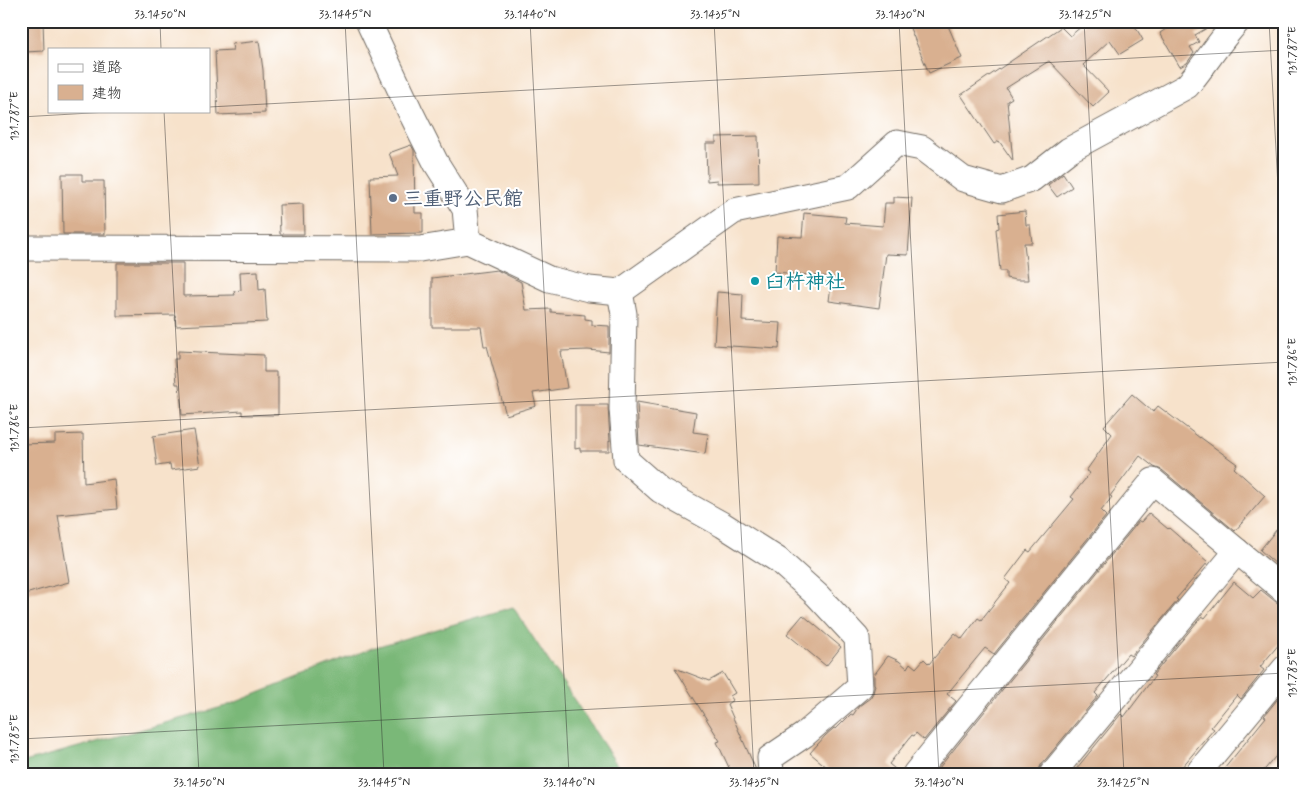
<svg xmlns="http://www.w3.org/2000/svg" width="1306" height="795" viewBox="0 0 1306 795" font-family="Mynerve,'Klee One',sans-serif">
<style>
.forest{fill:#7ab878;stroke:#527252}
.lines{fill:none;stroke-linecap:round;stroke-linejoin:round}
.stream{stroke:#41b1bb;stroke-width:7}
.building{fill:#d9b090}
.minor-casing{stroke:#726b63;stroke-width:27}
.minor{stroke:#fff;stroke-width:25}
.ticks{fill:none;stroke:#2b2b2b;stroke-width:1;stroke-opacity:0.45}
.service-dot{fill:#5c6f8a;stroke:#fff;stroke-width:2}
.culture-dot{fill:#0f9aa8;stroke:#fff;stroke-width:2}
.labels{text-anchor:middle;stroke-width:4;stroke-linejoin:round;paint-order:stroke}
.service-label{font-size:20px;font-weight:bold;fill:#4e5e75;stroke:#fff;text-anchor:start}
.culture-label{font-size:20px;font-weight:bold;fill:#0d838f;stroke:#fff;text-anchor:start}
.neatline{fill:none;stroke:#2b2b2b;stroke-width:2}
.ticks-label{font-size:12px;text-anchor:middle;fill:#2b2b2b}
</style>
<rect width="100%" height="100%" fill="#fff"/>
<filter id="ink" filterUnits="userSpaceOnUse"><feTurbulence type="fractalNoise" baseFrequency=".02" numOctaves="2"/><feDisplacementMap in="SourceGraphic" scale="10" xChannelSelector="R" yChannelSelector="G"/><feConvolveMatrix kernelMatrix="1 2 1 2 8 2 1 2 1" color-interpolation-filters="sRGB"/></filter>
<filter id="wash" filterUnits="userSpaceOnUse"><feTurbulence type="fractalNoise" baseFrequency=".0096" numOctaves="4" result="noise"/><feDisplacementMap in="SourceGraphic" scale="20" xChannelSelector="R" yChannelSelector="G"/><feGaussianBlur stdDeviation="1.12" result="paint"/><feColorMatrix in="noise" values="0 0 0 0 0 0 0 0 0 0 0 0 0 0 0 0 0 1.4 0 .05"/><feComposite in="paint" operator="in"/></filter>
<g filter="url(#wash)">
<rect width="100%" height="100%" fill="#f7e2cb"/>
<!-- forest -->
<path class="forest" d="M513 607 623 774H21V763L226 706 372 648Z"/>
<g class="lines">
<!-- stream -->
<path class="stream" d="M1278 774 1285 765"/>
</g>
<g id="blocks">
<!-- building -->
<g class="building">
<path d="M21 21H43L44 51 25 52 24 44H21Z"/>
<path d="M920 21H946L962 58 929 73 909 26Z"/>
<path d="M1088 21H1132L1143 40 1120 54 1110 40 1083 65 1109 92 1093 107 1049 61 1006 88 1012 98 1007 101 1013 161 999 141 994 144 961 95 1061 27 1070 36Z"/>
<path d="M1178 21H1219L1195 35 1199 42 1190 47 1194 53 1187 63 1180 67 1160 33Z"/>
<path d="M259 41 263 70 265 113 218 115 215 51 233 50 232 44Z"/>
<path d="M758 136 759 182 717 183V180L707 181 706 143H716V137Z"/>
<path d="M411 145 414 150 415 213H423V233L372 234 370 177 398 176 389 153Z"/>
<path d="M1063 173 1072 187 1057 197 1048 185Z"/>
<path d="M62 174H82V181H104L105 234H63Z"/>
<path d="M894 197 912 198 908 255 886 254 879 308 829 301 832 277 775 272 777 236 802 237 804 213 846 217 845 223 883 226 885 203H894Z"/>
<path d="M303 204 304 234H280L279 205Z"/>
<path d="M1025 211 1026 225H1030L1032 243H1024L1028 280H1016L1006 278V271H1000L996 229 999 228 998 214Z"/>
<path d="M117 263H183V296L235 295 234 291 241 290 240 272 258 271 259 290 265 289 267 322 176 326 175 315 117 316Z"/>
<path d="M497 270 521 282 526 310 551 309V312L585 315V319L592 320V325L609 326V352L588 350 561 351 567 388 533 393 536 406 506 415 487 346H484L481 327H432V278Z"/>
<path d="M717 292 743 294 742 321 781 323 779 349 714 345Z"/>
<path d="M178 351 264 355V372H276V377H278V415H242V411L182 415 179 384H176L174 359H178Z"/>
<path d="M1132 394 1153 412 1158 406 1200 438V437L1237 464 1234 468 1265 496 1235 531 1162 470 1154 467 1140 456 1110 496 1112 497 1101 511 1106 516 994 654 985 648 947 694 956 701 924 740 916 733 914 736 912 735 889 764 901 774 834 773 810 753 825 736 834 728 836 729 851 714 853 715 859 706 870 698 873 693 875 685 874 684V675L888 656 899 661 907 668 910 663 916 668 924 659 929 664 955 633 962 639 978 618 981 620 1010 583 1005 579 1027 550 1030 552 1074 499 1071 497 1090 473 1086 471 1112 434 1104 426Z"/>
<path d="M637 402 696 412 693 432 708 434 705 454 639 445Z"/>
<path d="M575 405H608L610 441 609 440V451H580V448L575 449Z"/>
<path d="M194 430 200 466 171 470 170 464 157 466 153 436Z"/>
<path d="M83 434 84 483 114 479 117 509 58 515 69 582 21 595V444L55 443V435Z"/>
<path d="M1149 513 1168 529 1169 528 1208 562 1176 599 1178 600 1131 656 1128 654 1095 693 1098 696 1041 765 1038 772 1037 774H934L1139 521 1141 522Z"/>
<path d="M1285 519V572L1260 550Z"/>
<path d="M1234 582 1253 598 1261 590 1276 602 1285 605V637L1260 667 1264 670 1241 699 1237 695 1211 727 1214 729 1176 774H1072L1121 714 1124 717 1155 676 1153 675 1202 616 1205 618Z"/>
<path d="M803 615 841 647 826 666 787 634Z"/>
<path d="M675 668 709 681 723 673 735 693 730 696 733 700 727 704 756 770 757 774H732L717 742 720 741Z"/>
<path d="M1285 694V745L1261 774H1220L1266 717 1264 716 1281 695 1283 696Z"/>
</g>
</g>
</g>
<g filter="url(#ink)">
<use href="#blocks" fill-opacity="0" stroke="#726b63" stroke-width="1"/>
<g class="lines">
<!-- minor casing -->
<g class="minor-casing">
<g id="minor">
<path d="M368 21 410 111 436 163 465 209 468 241"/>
<path d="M21 248 420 249 468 241 549 279 589 289 620 292 734 211 848 187 897 143 922 148 963 179 1002 190 1032 179 1069 150 1187 86C1205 65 1219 41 1238 21"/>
<path d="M620 292 624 314 622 409 626 460 660 490 723 525 778 560 817 595 857 638 860 687 804 735 770 758 771 774"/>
<path d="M915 774 1153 481 1285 591"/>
<path d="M1052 774 1237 551"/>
<path d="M1197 774 1285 668"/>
</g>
</g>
<!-- minor -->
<use href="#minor" class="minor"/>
</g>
</g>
<!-- ticks -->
<path class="ticks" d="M160 21 161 49M345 21 384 774M530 21 569 774M714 21 754 774M899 21 939 774M1084 21 1124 774M1269 21 1285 316M209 107 1285 50M164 111 199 774M21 117 125 111M21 428 1285 362M21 739 1285 673"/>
<!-- markers -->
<circle class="service-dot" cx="393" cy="198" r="5"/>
<circle class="culture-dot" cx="755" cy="281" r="5"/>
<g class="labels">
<!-- service labels -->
<g class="service-label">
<text x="403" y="205">三重野公民館</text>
</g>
<!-- culture labels -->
<g class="culture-label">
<text x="765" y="288">臼杵神社</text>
</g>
</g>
<!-- margin -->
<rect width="1306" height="795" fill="none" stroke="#fff" stroke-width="55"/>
<!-- legend -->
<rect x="48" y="48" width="162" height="65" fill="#ffffff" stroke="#aaaaaa"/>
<rect x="58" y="64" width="25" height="8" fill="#ffffff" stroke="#aaaaaa"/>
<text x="92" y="72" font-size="15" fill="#2b2b2b">道路</text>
<rect x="58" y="85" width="25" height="15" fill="#d9b090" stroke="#aaaaaa"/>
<text x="92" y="98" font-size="15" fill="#2b2b2b">建物</text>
<rect x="28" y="28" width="1250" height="740" class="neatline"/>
<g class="ticks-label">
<text x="160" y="18">33.1450°N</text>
<text x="345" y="18">33.1445°N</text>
<text x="530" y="18">33.1440°N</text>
<text x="715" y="18">33.1435°N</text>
<text x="900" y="18">33.1430°N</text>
<text x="1085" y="18">33.1425°N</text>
<text transform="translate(1292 51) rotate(-90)" y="4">131.787°E</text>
<text transform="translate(14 116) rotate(-90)" y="4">131.787°E</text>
<text transform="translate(1292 362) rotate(-90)" y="4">131.786°E</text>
<text transform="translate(14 428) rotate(-90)" y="4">131.786°E</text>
<text transform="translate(1292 673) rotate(-90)" y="4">131.785°E</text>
<text transform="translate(14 739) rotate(-90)" y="4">131.785°E</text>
<text x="199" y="786">33.1450°N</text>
<text x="384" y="786">33.1445°N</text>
<text x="569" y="786">33.1440°N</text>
<text x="754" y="786">33.1435°N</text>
<text x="939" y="786">33.1430°N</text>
<text x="1123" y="786">33.1425°N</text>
</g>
</svg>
